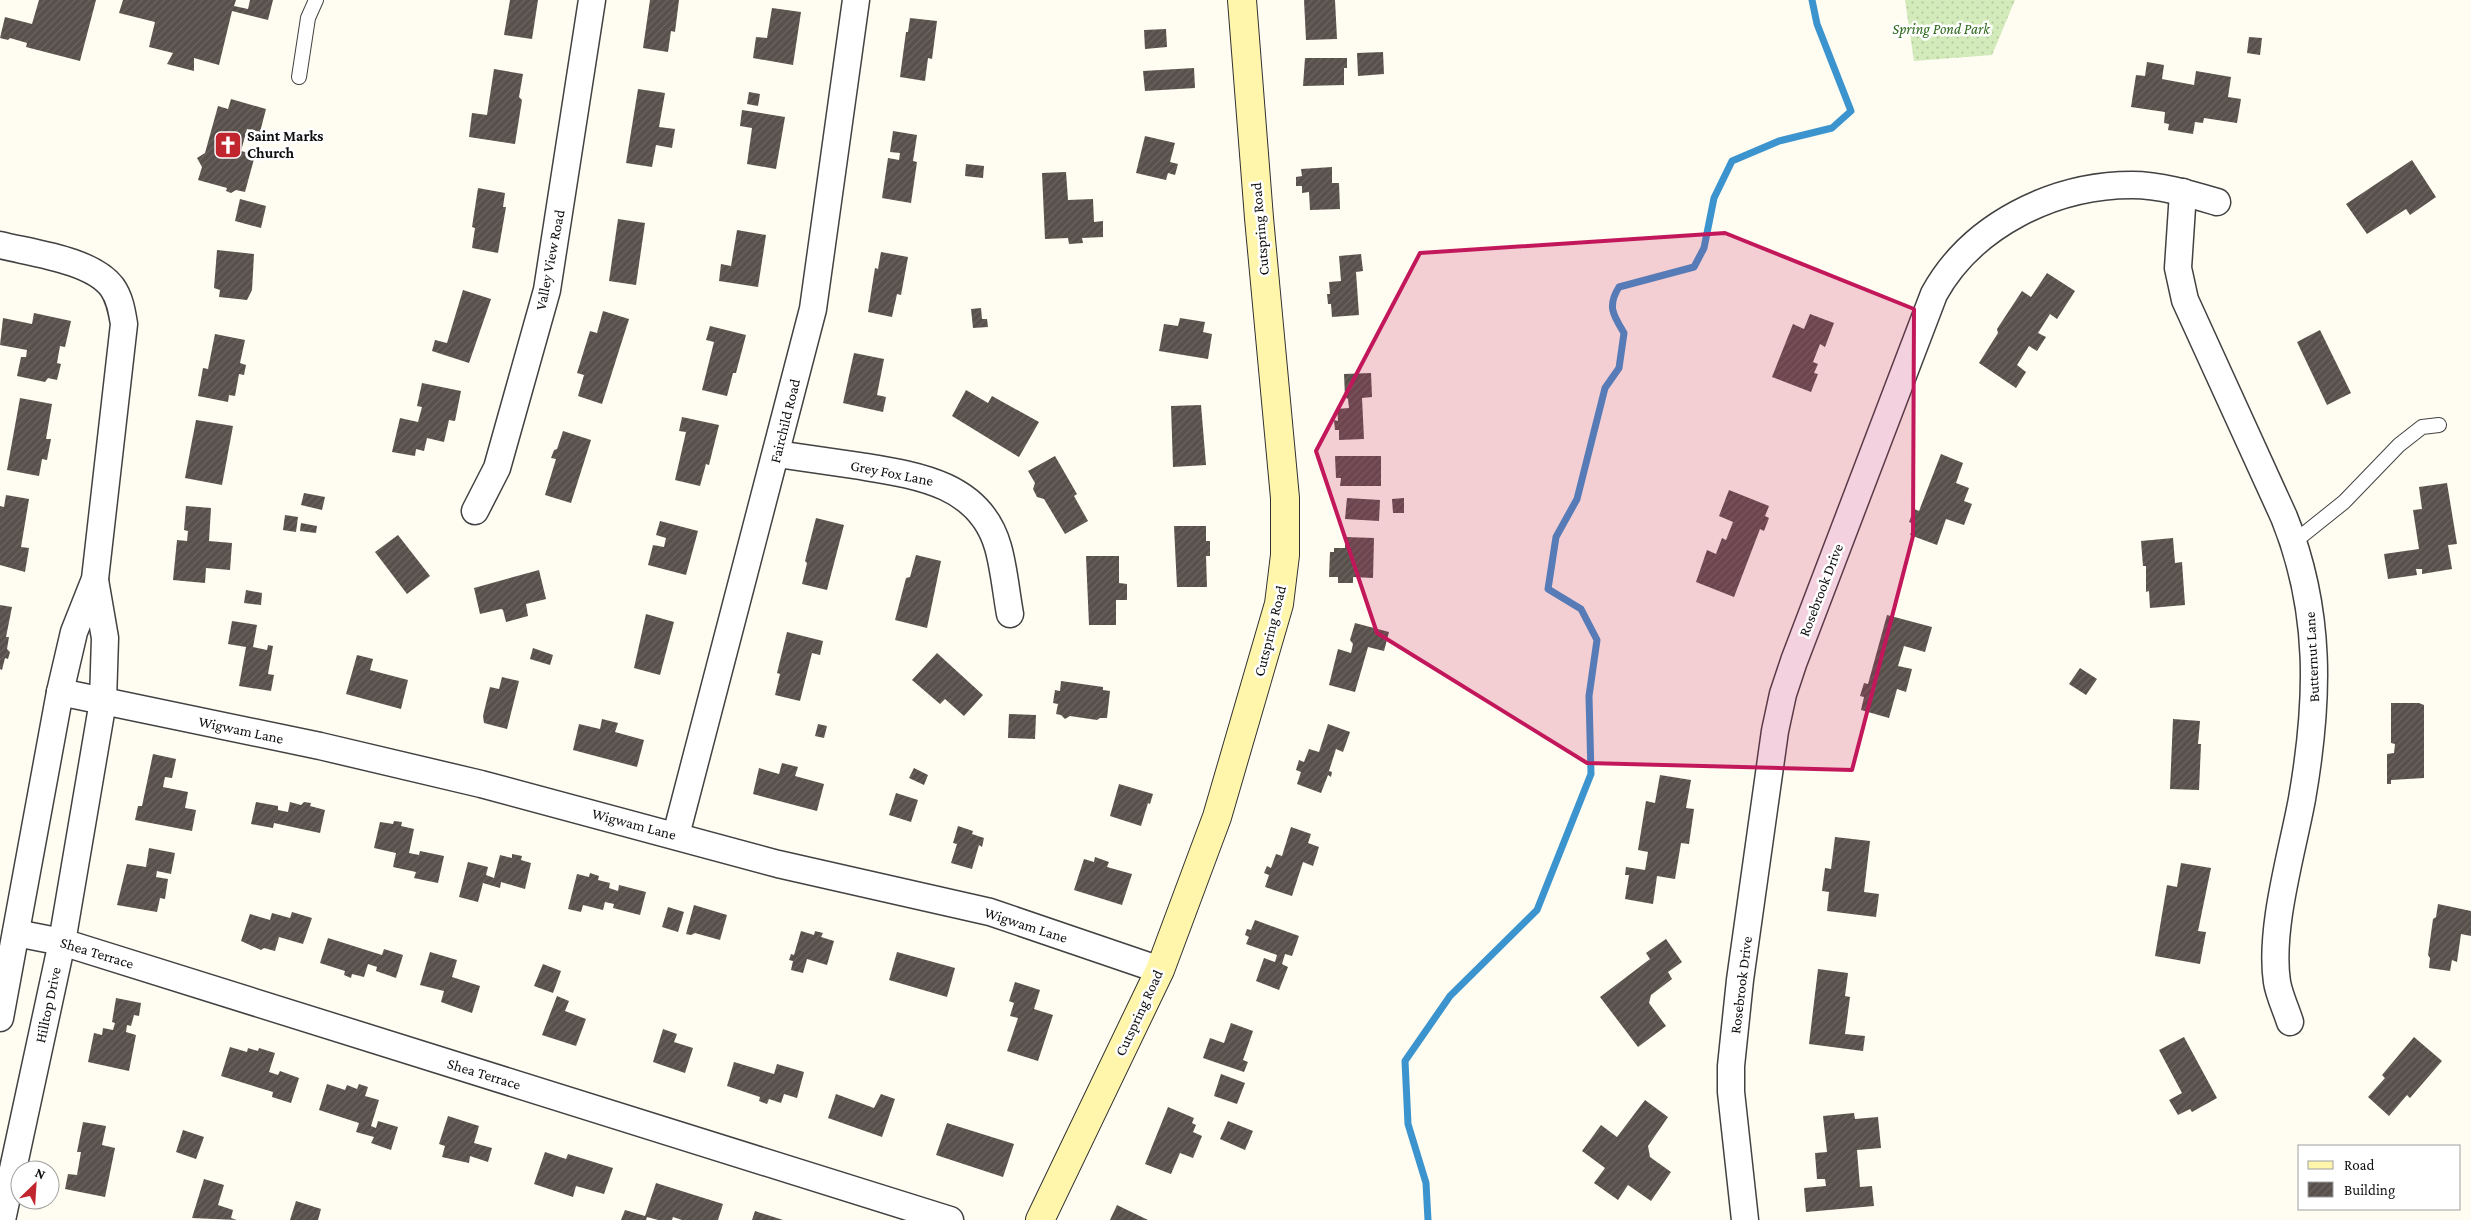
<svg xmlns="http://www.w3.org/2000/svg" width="2471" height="1220" viewBox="0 0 2471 1220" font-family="'Crimson Pro',serif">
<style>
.grass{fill:url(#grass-dots)}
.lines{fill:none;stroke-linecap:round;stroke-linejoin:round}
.stream{stroke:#3c94ce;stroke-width:7}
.building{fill:url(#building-hatch)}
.lane-casing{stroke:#424242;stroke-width:16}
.street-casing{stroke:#424242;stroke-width:29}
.secondary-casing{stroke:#313131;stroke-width:30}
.lane{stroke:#fff;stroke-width:14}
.street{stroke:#fff;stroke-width:26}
.secondary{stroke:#fff6ac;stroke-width:28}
.marked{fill:#c2185b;fill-opacity:0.2;stroke:#c2185b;stroke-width:4;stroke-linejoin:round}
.labels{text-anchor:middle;stroke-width:5;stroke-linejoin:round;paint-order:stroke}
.park-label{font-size:15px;font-style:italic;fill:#2e681e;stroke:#fff}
.poi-label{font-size:15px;font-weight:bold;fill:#0f0f0f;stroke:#fff;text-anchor:start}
.street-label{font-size:15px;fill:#0f0f0f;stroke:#fff}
</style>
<defs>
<pattern id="grass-dots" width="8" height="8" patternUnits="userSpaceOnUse" patternTransform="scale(1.25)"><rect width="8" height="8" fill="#d3eaba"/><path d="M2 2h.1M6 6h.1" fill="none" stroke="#b4c89f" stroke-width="1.8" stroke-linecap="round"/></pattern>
<pattern id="building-hatch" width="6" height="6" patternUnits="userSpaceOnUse" patternTransform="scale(1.25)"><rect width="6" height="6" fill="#58504b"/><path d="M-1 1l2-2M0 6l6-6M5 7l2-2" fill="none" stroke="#6b6561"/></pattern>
</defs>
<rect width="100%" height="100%" fill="#fffcf1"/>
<!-- grass -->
<path class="grass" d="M1905 0H2015L1992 55 1914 61Z"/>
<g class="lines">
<!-- stream -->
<path class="stream" d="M1428 1220 1426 1183 1408 1124 1405 1061 1450 996 1537 910 1591 774 1589 696 1597 640 1581 609 1548 589 1556 537 1577 499 1605 388 1619 368 1624 333C1613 315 1607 306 1619 287L1694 267 1704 248 1714 198 1732 161 1779 141 1832 128 1851 111 1817 24 1812 0"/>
</g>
<!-- building -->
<g class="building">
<path d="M39 0H96L80 61 26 47 27 43 10 38 8 40 0 38 5 17 32 24Z"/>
<path d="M123 0H236L234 6 248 9 250 0H273L268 20 232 11 219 65 194 58V71L167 64 173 53 149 47 155 22 119 13Z"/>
<path d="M510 0H538L532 39 504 35Z"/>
<path d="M650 0H679L675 32 671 31 668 52 643 48Z"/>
<path d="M1304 0H1335L1337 39 1306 40Z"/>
<path d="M772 8 801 12 793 65 753 58 756 37 767 38Z"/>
<path d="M910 18 937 21 932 59 928 58 925 81 900 77 906 32H908Z"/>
<path d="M1166 29 1167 47 1145 49 1144 30Z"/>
<path d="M2249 37 2262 38 2260 55 2247 53Z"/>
<path d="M1383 52 1384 74 1358 76 1357 53Z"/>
<path d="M1305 58H1347V68H1344V85L1303 86Z"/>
<path d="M2147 62 2164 65 2162 79 2194 85 2196 71 2231 77 2228 97 2241 99 2237 123 2204 118 2203 123 2195 122 2193 134 2168 130 2169 124 2164 123 2165 112 2131 107 2136 75 2145 76Z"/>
<path d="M1194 68 1195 88 1145 91 1143 71Z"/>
<path d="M494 69 523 74 519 97 522 100 515 144 469 137 472 113 487 115Z"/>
<path d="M638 89 665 93 659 127 675 129 672 148 656 145 652 167 626 163Z"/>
<path d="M749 92 760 94 758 106 747 104Z"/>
<path d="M231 99 266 109 260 132 247 129 241 151 249 153 248 158 254 159 245 192 236 190 231 193 226 191 227 188 198 180 202 167 197 158 205 153 218 106 228 109Z"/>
<path d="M742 110 785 117 776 169 747 164 752 128 740 126Z"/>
<path d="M893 131 917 135 913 161 917 162 911 203 882 198 888 158 899 160 900 153 890 152Z"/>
<path d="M1145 136 1175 143 1170 162 1178 164 1175 175 1168 173 1166 180 1136 173Z"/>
<path d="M2412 160 2436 197 2410 215 2406 209 2367 234 2346 204Z"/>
<path d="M966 164 984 166 983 178 965 176Z"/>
<path d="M1332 167V183H1339L1340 209 1310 210 1309 192 1302 193V186H1296V177L1302 176 1301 169Z"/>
<path d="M1066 172 1068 200 1093 199 1094 222 1103 221V237L1082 238 1083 243 1069 244 1068 238 1045 239 1042 173Z"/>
<path d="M478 188 505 193 503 207H506L498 253 472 248 475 228 472 227Z"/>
<path d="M240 199 266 206 261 228 235 221Z"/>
<path d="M618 219 645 223 636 285 609 281Z"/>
<path d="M737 230 766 235 758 287 719 281 721 264 731 266Z"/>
<path d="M217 250 254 254 252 290 247 300 219 297 220 290 214 288Z"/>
<path d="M881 252 908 257 901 295 897 294 892 317 868 312 875 268 878 269Z"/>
<path d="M1361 254 1363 271 1356 272 1359 315 1332 317 1331 304H1328L1327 294H1330L1329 282 1341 281 1339 256Z"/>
<path d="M2047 273 2075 291 2057 319 2050 314 2038 333 2046 337 2037 351 2029 346 2017 365 2026 372 2016 388 1979 363 1998 333 1997 329 2022 291 2031 297Z"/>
<path d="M463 290 491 299 469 363 432 351 435 340 447 343Z"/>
<path d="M981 308 982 319H987L988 327 973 328 971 309Z"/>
<path d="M603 311 629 319 602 404 578 396 584 375 577 373 590 331 597 333Z"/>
<path d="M34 313 71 321 65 347 60 346 57 363 61 364 57 380 48 378 45 382 17 376 21 357H26L27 350 0 345 3 318 32 324Z"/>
<path d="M1810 314 1834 323 1825 347 1820 344 1813 362 1818 364 1814 373 1818 374 1811 392 1772 377 1793 324 1804 329Z"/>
<path d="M1180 318 1205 322 1203 332 1212 334 1208 359 1159 351 1164 324 1178 326Z"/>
<path d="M710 326 746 335 736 373H733L727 396 702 390 714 342 706 340Z"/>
<path d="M2320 330 2351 393 2327 405 2297 342Z"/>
<path d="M215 334 245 340 240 363 246 365 244 375 239 374 235 396 229 395 228 402 198 396 203 368 208 369Z"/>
<path d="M854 353 884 359 877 395 886 397 883 412 843 403Z"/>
<path d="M1371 373 1372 397 1362 398 1364 439 1339 440V430H1335L1334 420 1338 421 1337 409 1349 408 1348 399 1345 397 1344 374Z"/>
<path d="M422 383 461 391 455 421 449 420 444 442 427 438 424 451 416 449 415 456 392 452 400 418 418 422 422 407 417 406Z"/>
<path d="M966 390 988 403 992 396 1039 422 1019 457 952 416Z"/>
<path d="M20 398 52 404 46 439H51L47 460 42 459 39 476 7 470Z"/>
<path d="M1201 405 1206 465 1173 467 1171 406Z"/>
<path d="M682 417 719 425 709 465 706 464 700 486 675 480 686 432 679 431Z"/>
<path d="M196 420 233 426 222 485 185 478Z"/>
<path d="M563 431 591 440 571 503 545 495 556 459 551 458 554 450 557 449Z"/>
<path d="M1941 454 1963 463 1956 483 1969 488 1964 501 1972 504 1964 525 1946 519 1937 545 1910 535 1914 524 1909 522 1914 509 1919 511Z"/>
<path d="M1055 456 1077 494 1074 496 1088 521 1065 534 1044 499 1037 497 1033 489 1035 483 1028 471Z"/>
<path d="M1335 456H1381V486H1340L1341 478H1336Z"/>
<path d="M2447 483 2457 544 2448 545 2452 569 2422 574V569H2416L2417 575 2388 579 2384 554 2419 549 2413 510 2422 509 2419 487Z"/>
<path d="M1729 490 1769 506 1765 516 1769 518 1764 531 1760 529 1734 597 1696 582 1707 550 1716 554 1722 538 1726 540 1733 522 1719 516Z"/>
<path d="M304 493 325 497 322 510 301 505Z"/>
<path d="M6 495 29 499 21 547 29 548 25 572 0 565V506L4 507Z"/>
<path d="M1347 498 1380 500 1379 521 1345 519Z"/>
<path d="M1404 498V513H1393L1392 499Z"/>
<path d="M186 506 211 508 209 541 232 543 230 570 206 568 205 583 173 580 177 540 187 541 188 531 184 530Z"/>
<path d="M285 515 298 517 296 532 283 530Z"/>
<path d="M816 518 844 525 827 590 802 584 807 563 805 561Z"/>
<path d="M660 521 698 531 686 575 648 565 653 545 664 547 666 538 656 535Z"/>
<path d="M301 523 317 526 316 533 300 531Z"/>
<path d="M1174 526H1206V541H1210V556H1206L1207 587H1177Z"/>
<path d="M398 535 430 576 407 594 375 552Z"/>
<path d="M1345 537 1374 538 1373 578 1353 577V583H1338V577H1329L1330 552H1334V548H1345Z"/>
<path d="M2173 538 2175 563 2182 562 2185 605 2150 608 2149 591 2146 592V566H2143L2141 541Z"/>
<path d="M916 555 941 561 927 628 895 620 906 578 910 577Z"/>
<path d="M1086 556H1119V583L1127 584V600H1116V625H1089Z"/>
<path d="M539 570 546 599 526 604 528 616 506 622 503 610 501 609 480 614 474 588Z"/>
<path d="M246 590 262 593 261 605 244 603Z"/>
<path d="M0 605 12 607 6 637H9L7 649 10 652 8 659 5 658 2 670 0 669Z"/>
<path d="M646 614 674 622 660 675 634 668Z"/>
<path d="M1887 615 1932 627 1925 652 1904 646 1898 666 1912 669 1906 692 1897 689 1889 718 1861 710 1864 697 1860 696 1864 683 1868 684Z"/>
<path d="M232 621 257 625 253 647 267 650 268 645 273 646 268 674 274 675 271 691 239 686 246 647 228 644Z"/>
<path d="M1355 623 1389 632 1384 651 1368 647 1355 692 1329 685 1338 649 1351 653 1353 644 1350 640Z"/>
<path d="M787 632 823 641 820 655 812 653 800 701 775 695 780 674 777 673Z"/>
<path d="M533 648 553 655 550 665 530 659Z"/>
<path d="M937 653 983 695 964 716 945 699 940 704 912 680Z"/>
<path d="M357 655 373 659 370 670 408 680 401 709 346 694Z"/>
<path d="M2080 668 2097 679 2086 695 2069 684Z"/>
<path d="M502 677 519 681 507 729 484 723 483 716 490 687 499 689Z"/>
<path d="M1061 681 1103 687V690L1110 691 1107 718H1100L1097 720 1070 716 1065 719 1061 715 1056 714 1058 704 1053 703 1055 690 1060 691Z"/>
<path d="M2391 703H2419L2424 705V778L2391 780V784H2387V754L2394 753 2395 744 2391 743Z"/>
<path d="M1009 714 1036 715 1035 739 1008 738Z"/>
<path d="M602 719 618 723 615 732 644 740 637 767 573 750 579 724 600 729Z"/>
<path d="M2173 719 2200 721 2198 744H2201L2199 790 2170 789Z"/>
<path d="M818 724 827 726 824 738 815 736Z"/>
<path d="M1328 724 1350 732 1343 752 1336 749 1329 771 1332 772 1331 777 1328 775 1321 793 1297 784 1301 772 1296 770 1299 760 1304 762 1309 749 1319 752Z"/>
<path d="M153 754 176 759 172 778 165 777 163 787 188 792 185 808 196 810 192 831 135 820 138 806H142Z"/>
<path d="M782 763 798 767 795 776 824 784 817 811 753 794 759 768 779 774Z"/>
<path d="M914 768 928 775 924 785 909 778Z"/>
<path d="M1660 775 1691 780 1686 808 1694 809 1689 844 1681 843 1675 879 1657 876 1653 904 1625 899 1629 875H1625L1626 867 1645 870 1648 852 1638 850 1646 801 1655 803Z"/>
<path d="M1119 784 1153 794 1150 804 1148 803 1141 826 1110 816Z"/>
<path d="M896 793 918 800 911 822 889 815Z"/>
<path d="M256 802 278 806V810L288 812 290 802 301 805 304 802 311 803 310 806 325 810 320 833 274 823 273 828 251 824Z"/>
<path d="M394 821 402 822 401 826 414 829 409 853 419 855 420 851 444 856 438 883 414 878 416 872 393 867 396 853 374 848 380 822 393 824Z"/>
<path d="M958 826 973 831 972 834 984 838 982 847 979 845 972 869 951 863 957 844 953 843Z"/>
<path d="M1291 827 1311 834 1308 843 1319 847 1313 866 1303 862 1292 896 1265 887 1269 875 1264 873 1267 866 1271 868 1276 854 1282 856Z"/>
<path d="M1835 837 1870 841 1864 892 1879 894 1876 917 1827 911 1829 892 1822 891 1825 868 1831 869Z"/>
<path d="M149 848 175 853 171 874 157 871 156 877 168 879 165 899 160 898 157 912 117 905 127 864 146 867Z"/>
<path d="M512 854 522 856 521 860 531 863 525 889 501 882 500 888 483 883 478 902 459 897 468 862 488 867 486 875 494 878 500 855 512 858Z"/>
<path d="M1095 857 1109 862 1107 867 1132 874 1122 905 1074 890 1084 859 1094 862Z"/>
<path d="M2181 863 2211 868 2198 931 2206 932 2200 964 2155 956 2167 885 2177 887Z"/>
<path d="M590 873 599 876 598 880 610 883 609 888 618 891 619 885 646 892 640 915 613 908 614 904 605 902 603 910 583 905 581 912 568 909 577 874 589 877Z"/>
<path d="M2438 904 2471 911V936L2461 934 2457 962 2452 960 2450 971 2429 968 2430 958 2428 955 2433 919 2436 917Z"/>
<path d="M694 905 727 915 720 940 695 933 691 935 686 934Z"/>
<path d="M668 907 684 912 678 932 662 927Z"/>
<path d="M292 912 312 918 303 944 279 937 275 951 264 948 261 950 241 941 250 914 270 920 272 913 290 918Z"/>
<path d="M1255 920 1299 936 1292 956 1285 954 1282 964 1288 967 1279 990 1256 981 1264 958 1275 962 1277 955 1246 944 1249 937 1245 935 1247 929 1251 930Z"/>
<path d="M801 931 814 935 815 931 823 933 821 937 834 941 827 965 807 959 803 973 791 970 793 961 789 960 791 954 794 955Z"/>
<path d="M328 938 382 955 384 949 403 955 396 978 376 971 377 967 368 964 364 977 352 974 351 978 344 975 345 971 320 963Z"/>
<path d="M1666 939 1682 962 1668 972 1672 979 1651 995 1649 1003 1666 1026 1638 1047 1600 997 1650 959 1646 953Z"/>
<path d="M430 952 457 960 452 977 480 986 472 1013 441 1002 444 991 420 985Z"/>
<path d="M897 952 955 968 947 997 889 980Z"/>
<path d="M543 964 561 971 553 993 534 986Z"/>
<path d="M1818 969 1848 973 1845 996 1850 997 1845 1034 1865 1036 1863 1051 1809 1044Z"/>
<path d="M1015 982 1040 990 1034 1009 1053 1015 1038 1061 1007 1051 1018 1018 1010 1016 1014 1003 1009 1001Z"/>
<path d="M557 996 569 1001 565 1011 586 1019 576 1046 542 1035Z"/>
<path d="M116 998 141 1003 139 1016 134 1015 131 1026 127 1025 126 1032 136 1035 129 1071 88 1062 94 1033 102 1035 103 1028 113 1030 115 1023 112 1022Z"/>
<path d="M1231 1023 1253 1031 1243 1060 1248 1062 1244 1072 1203 1058 1210 1038 1224 1043Z"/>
<path d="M663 1029 677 1034 674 1042 693 1048 685 1073 653 1062Z"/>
<path d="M2184 1037 2217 1098 2192 1112 2190 1109 2178 1115 2169 1100 2182 1093 2159 1050Z"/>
<path d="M2414 1037 2442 1061 2410 1098 2407 1095 2389 1116 2368 1097 2385 1078 2382 1075Z"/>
<path d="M230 1047 247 1052 248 1048 258 1051 259 1048 275 1053 269 1072 278 1075 280 1071 299 1078 291 1103 272 1097 273 1092 221 1076Z"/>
<path d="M734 1062 774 1074 777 1064 804 1072 797 1098 784 1094 781 1103 769 1099 767 1104 759 1101 760 1097 727 1086Z"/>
<path d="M1221 1074 1245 1083 1237 1104 1214 1096Z"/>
<path d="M327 1084 345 1090 347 1085 357 1089 359 1084 368 1087 365 1096 379 1100 371 1126 376 1128 378 1121 398 1127 391 1150 371 1143 374 1137 356 1132 359 1123 319 1110Z"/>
<path d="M836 1094 874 1108 881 1094 895 1099 882 1137 828 1118Z"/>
<path d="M1645 1100 1668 1117 1648 1146 1650 1157 1671 1172 1651 1201 1628 1185 1618 1200 1594 1183 1605 1168 1582 1151 1601 1125 1617 1137Z"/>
<path d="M1168 1107 1194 1118 1192 1123 1196 1125 1193 1132 1202 1136 1193 1158 1180 1153 1171 1174 1145 1164Z"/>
<path d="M1854 1113 1855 1119 1878 1117 1881 1148 1857 1150 1860 1187 1872 1186 1874 1206 1806 1212 1804 1188 1826 1186 1825 1179H1817L1815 1153 1827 1152 1823 1116Z"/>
<path d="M448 1116 479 1126 474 1143 492 1148 488 1162 470 1156 469 1163 442 1157 445 1146 439 1144Z"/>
<path d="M1228 1121 1253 1131 1245 1150 1220 1139Z"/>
<path d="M83 1122 106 1126 102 1145 115 1148 105 1197 65 1189 68 1174 77 1175 81 1152H77Z"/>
<path d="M947 1123 1014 1144 1003 1177 936 1155Z"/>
<path d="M183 1130 204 1137 196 1159 176 1152Z"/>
<path d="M545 1152 566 1159 568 1154 613 1168 604 1194 576 1186 573 1197 534 1184Z"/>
<path d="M204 1179 224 1185 218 1205 233 1210 231 1218 237 1220 192 1218Z"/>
<path d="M656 1183 723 1204 718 1220H682L673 1217 672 1220H658L647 1217 646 1220H621L625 1210 645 1216Z"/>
<path d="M296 1201 321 1209 318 1220H290Z"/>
<path d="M1117 1205 1148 1220H1110Z"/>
<path d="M755 1211 783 1220H752Z"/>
</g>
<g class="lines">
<!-- lane casing -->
<g class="lane-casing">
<g id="lane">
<path d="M299 77 308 18 316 0"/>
<path d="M2294 542 2344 502 2399 445 2422 427 2439 425"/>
</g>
</g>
<!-- street casing -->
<g class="street-casing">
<g id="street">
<path d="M2183 192 2178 268 2185 300 2284 517C2322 611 2319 701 2302 799 2292 853 2269 929 2277 982 2279 995 2286 1009 2290 1022"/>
<path d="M0 245C32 253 92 260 112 287 120 298 122 312 124 324L95 579 74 632 60 692 0 1018"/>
<path d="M777 454C805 458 832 462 860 466 915 475 980 483 998 547 1004 568 1006 592 1010 614"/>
<path d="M475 511 497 468 547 290 592 0"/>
<path d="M60 692 320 746 481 784 778 864 990 912 1160 970"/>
<path d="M676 835 813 309 856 0"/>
<path d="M16 933 62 942 950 1220"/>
<path d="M2 1220 62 942 103 701 105 638 95 580"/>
<path d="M1745 1220 1731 1092V1066L1740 980 1775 731 1783 694 1794 661 1934 294C1972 225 2054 185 2132 185 2160 185 2190 194 2217 202"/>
</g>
</g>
<!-- secondary casing -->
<g class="secondary-casing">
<path id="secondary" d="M1040 1220 1160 970 1217 817 1279 604 1285 555V498L1259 218 1242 0"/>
</g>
<!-- lane -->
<use href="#lane" class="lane"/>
<!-- street -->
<use href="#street" class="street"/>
<!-- secondary -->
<use href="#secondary" class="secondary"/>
</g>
<!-- marked area -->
<path class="marked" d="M1725 233 1914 309 1913 536 1852 770 1587 763 1377 633 1316 451 1420 253Z"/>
<!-- icons -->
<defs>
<g id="church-square" transform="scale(1.4375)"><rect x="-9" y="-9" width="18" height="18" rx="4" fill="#c1252d" stroke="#fff"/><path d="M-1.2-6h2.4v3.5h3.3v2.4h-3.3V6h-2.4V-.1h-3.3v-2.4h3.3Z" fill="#fff"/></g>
</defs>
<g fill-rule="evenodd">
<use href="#church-square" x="228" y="145"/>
</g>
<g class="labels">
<!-- park labels -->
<g class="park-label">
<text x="1941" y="34">Spring Pond Park</text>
</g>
<!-- poi labels -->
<g class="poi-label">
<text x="247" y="141">Saint Marks<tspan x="247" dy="17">Church</tspan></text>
</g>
<!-- street labels -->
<g class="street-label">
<text transform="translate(1260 229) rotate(-95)" y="5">Cutspring Road</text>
<text transform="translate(550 260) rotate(-79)" y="5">Valley View Road</text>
<text transform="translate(785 421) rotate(-76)" y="5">Fairchild Road</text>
<text transform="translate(892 473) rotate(11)" y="5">Grey Fox Lane</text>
<text transform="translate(1821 590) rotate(-69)" y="5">Rosebrook Drive</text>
<text transform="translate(1270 631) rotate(-76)" y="5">Cutspring Road</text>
<text transform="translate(2312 657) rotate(-93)" y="5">Butternut Lane</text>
<text transform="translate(241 730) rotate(12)" y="5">Wigwam Lane</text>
<text transform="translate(634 824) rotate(15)" y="5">Wigwam Lane</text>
<text transform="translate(1026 925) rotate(18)" y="5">Wigwam Lane</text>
<text transform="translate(97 953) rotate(17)" y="5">Shea Terrace</text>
<text transform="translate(1741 985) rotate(-83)" y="5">Rosebrook Drive</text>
<text transform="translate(48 1005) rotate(-78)" y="5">Hilltop Drive</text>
<text transform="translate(1139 1013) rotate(-65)" y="5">Cutspring Road</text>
<text transform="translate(484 1074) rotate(17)" y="5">Shea Terrace</text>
</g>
</g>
<!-- legend -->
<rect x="2298" y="1145" width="162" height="65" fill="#ffffff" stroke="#9f9f9f"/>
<rect x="2308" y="1161" width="25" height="8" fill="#fff6ac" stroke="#9f9f9f"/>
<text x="2344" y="1170" font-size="15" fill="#0f0f0f">Road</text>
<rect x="2308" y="1182" width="25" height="15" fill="url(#building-hatch)" stroke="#9f9f9f"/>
<text x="2344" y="1195" font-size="15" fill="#0f0f0f">Building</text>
<!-- north arrow -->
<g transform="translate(35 1185) rotate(25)"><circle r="24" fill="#ffffff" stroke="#9f9f9f"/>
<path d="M0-4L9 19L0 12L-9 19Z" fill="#c1252d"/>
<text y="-8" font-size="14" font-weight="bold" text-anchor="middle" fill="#0f0f0f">N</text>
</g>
</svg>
